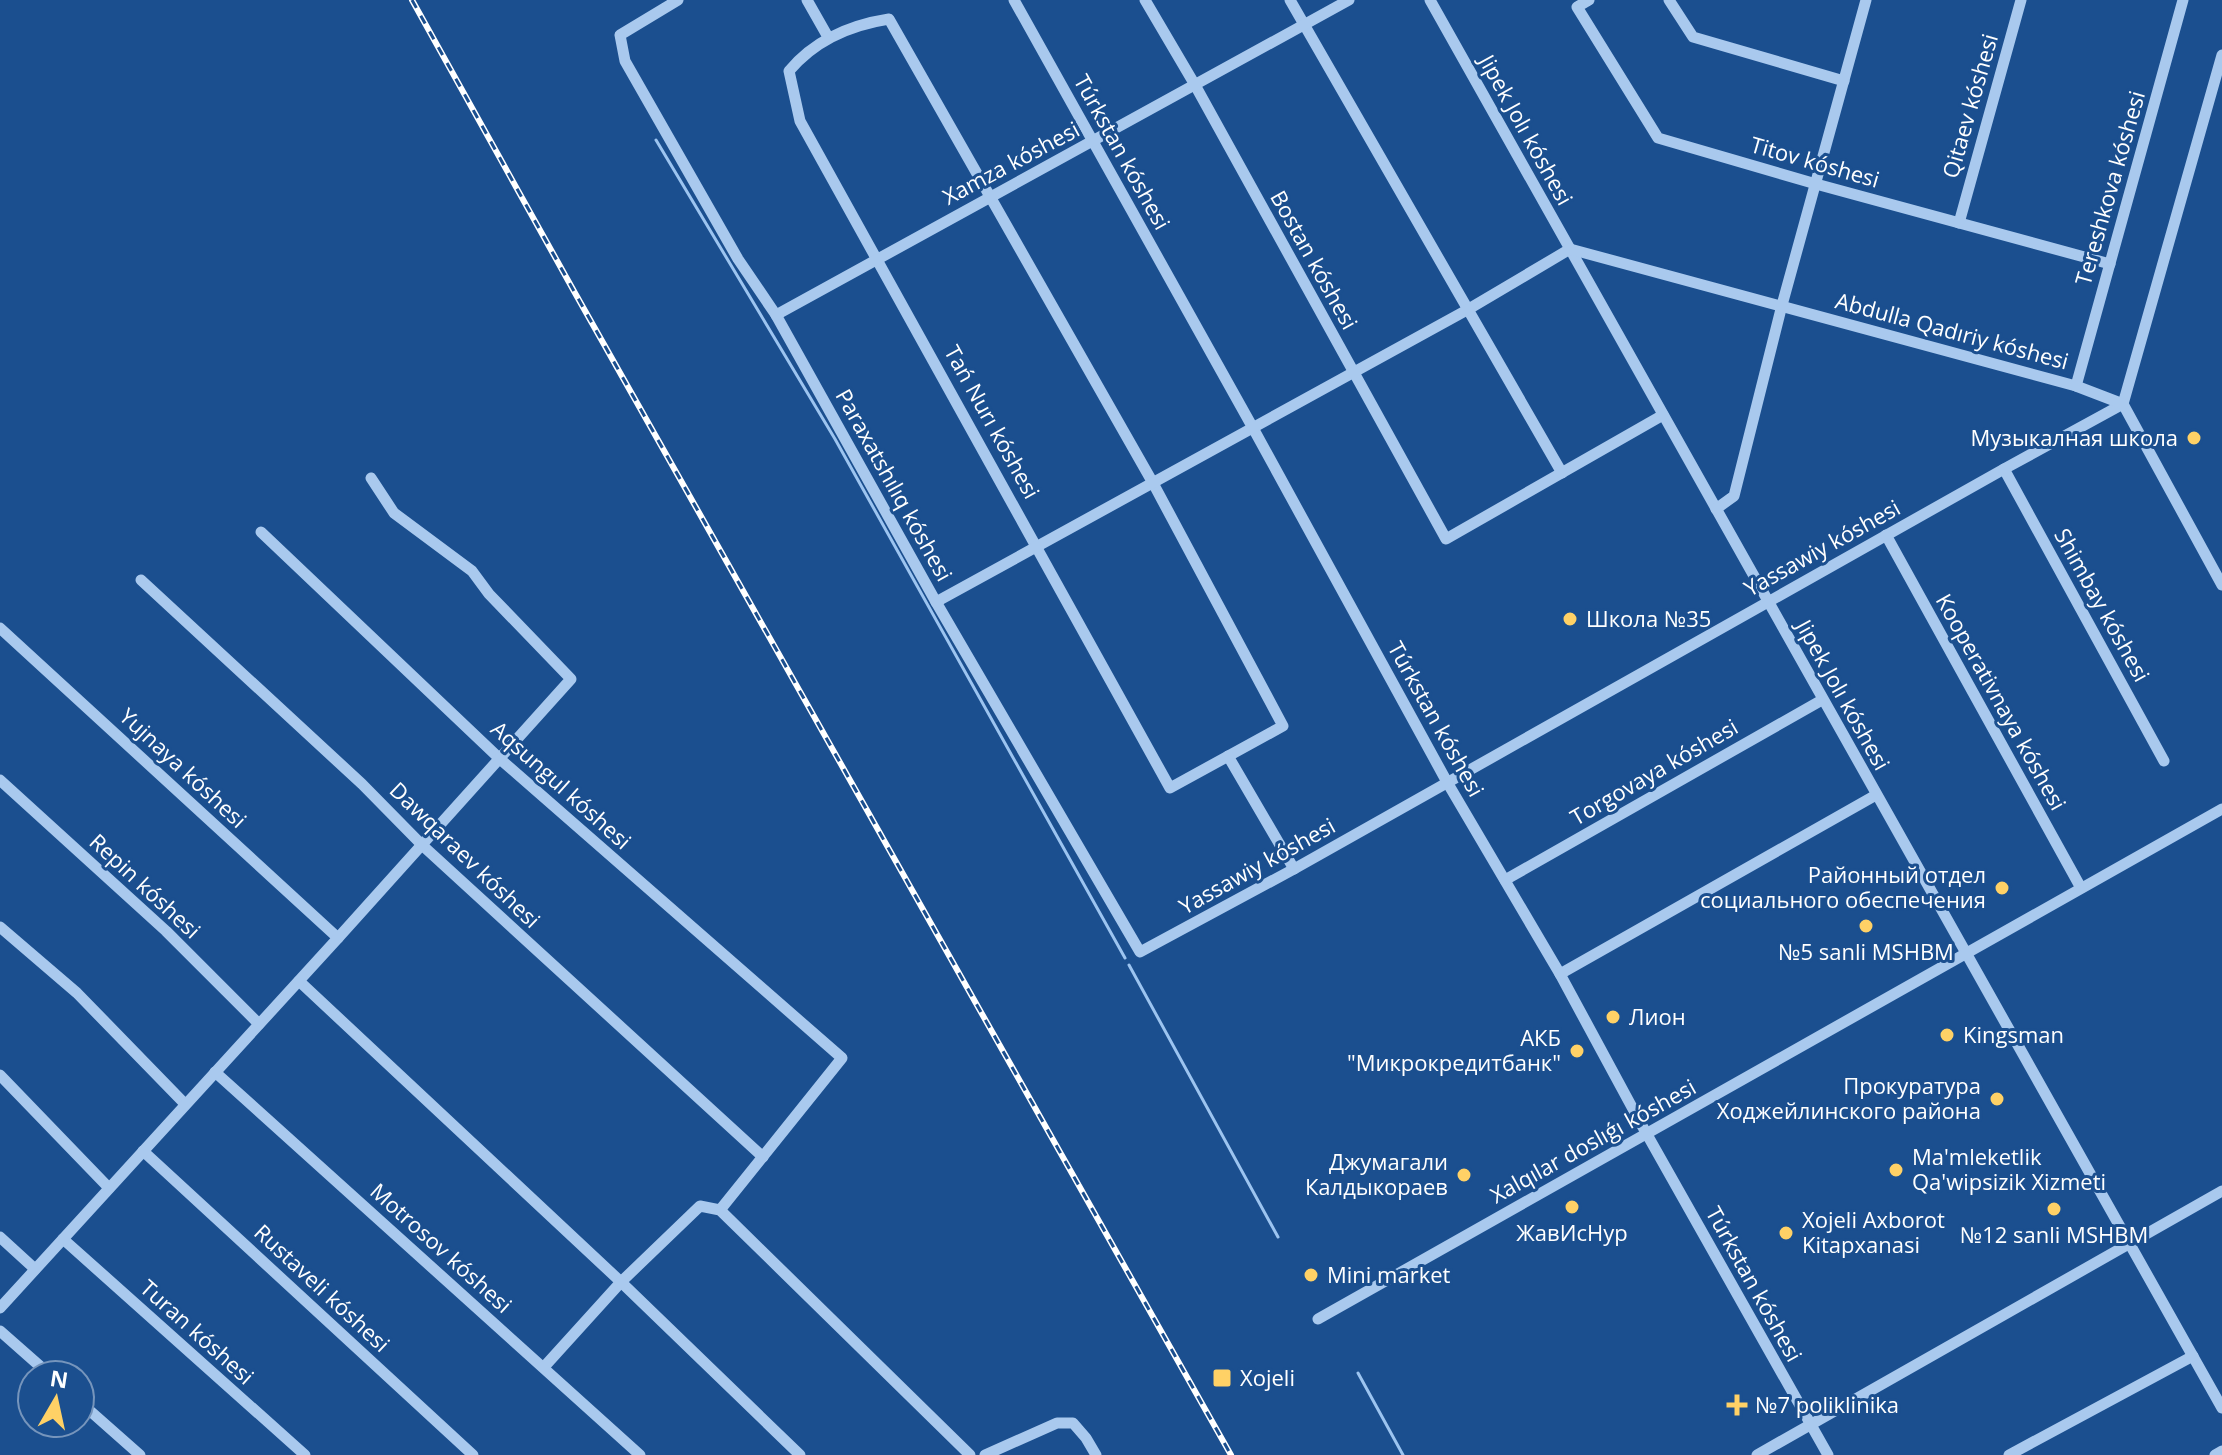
<svg xmlns="http://www.w3.org/2000/svg" width="2222" height="1455" viewBox="0 0 2222 1455" font-family="'Open Sans',sans-serif">
<style>
.lines{fill:none;stroke-linecap:round;stroke-linejoin:round}
.stream{stroke:#9cc4f0;stroke-width:3}
.minor{stroke:#a9c9ee;stroke-width:11}
.rail-casing{stroke:#fff;stroke-width:6}
.rail{stroke:#1b4f8f;stroke-width:3;stroke-dasharray:9;stroke-linecap:butt}
.poi-dot{fill:#ffd166;stroke:#1b4f8f;stroke-width:3}
.labels{text-anchor:middle;stroke-width:6;stroke-linejoin:round;paint-order:stroke}
.street-label{font-size:22px;fill:#fff;stroke:#1b4f8f}
.poi-label{font-size:22px;fill:#fff;stroke:#1b4f8f;text-anchor:start}
</style>
<rect width="100%" height="100%" fill="#1b4f8f"/>
<g class="lines">
<!-- stream -->
<g class="stream">
<path d="M656 140 835 439 1125 958"/>
<path d="M1129 965 1278 1237"/>
<path d="M1358 1373 1403 1455"/>
</g>
<!-- minor -->
<g class="minor">
<path d="M678 0 620 35 625 61 738 259 776 315 936 602 1140 952 1294 869 2004 469 2123 404 2222 55"/>
<path d="M807 0 828 37"/>
<path d="M1014 0 1253 428 1447 782 1560 974 1640 1122 1828 1455"/>
<path d="M1145 0 1195 85 1446 539 1663 415"/>
<path d="M1290 0 1562 473"/>
<path d="M1430 0 2222 1408"/>
<path d="M1589 0 1577 7 1658 138 1816 184 2110 264"/>
<path d="M1669 0 1693 37 1844 81"/>
<path d="M889 19 1153 483 1283 726 1170 788 800 121 789 71C815 40 850 25 889 19Z"/>
<path d="M1959 223 2021 0"/>
<path d="M776 315 1349 0"/>
<path d="M2076 386 2183 0"/>
<path d="M2004 469 2164 761"/>
<path d="M1716 509 1734 496 1782 305 1866 0"/>
<path d="M261 532 500 759 842 1058 720 1210"/>
<path d="M1886 535 2081 888"/>
<path d="M141 580 362 784 422 845 763 1157"/>
<path d="M936 602 1467 310 1570 249 2076 386 2123 404 2222 585"/>
<path d="M0 628 338 938"/>
<path d="M1228 756 1294 869"/>
<path d="M0 780 166 931 259 1024"/>
<path d="M1505 880 1822 700"/>
<path d="M0 927 77 993 185 1104"/>
<path d="M1560 974 1876 795"/>
<path d="M299 981 621 1282 800 1455"/>
<path d="M215 1072 640 1455"/>
<path d="M0 1075 109 1188"/>
<path d="M143 1151 473 1455"/>
<path d="M0 1237 35 1269"/>
<path d="M63 1239 305 1455"/>
<path d="M0 1308 338 938 571 679 489 594 472 571 394 513 371 478"/>
<path d="M1318 1319 2222 809"/>
<path d="M0 1331 50 1375"/>
<path d="M544 1367 621 1282 700 1206 720 1210 970 1455"/>
<path d="M80 1402 140 1455"/>
<path d="M985 1455 1057 1423H1073L1086 1438 1096 1455"/>
<path d="M1757 1455 2222 1191"/>
<path d="M2009 1455 2193 1356"/>
<path d="M2215 1455 2222 1451"/>
</g>
<!-- rail casing -->
<g class="rail-casing">
<path id="rail" d="M412 0 575 293 1231 1455"/>
</g>
<!-- rail -->
<use href="#rail" class="rail"/>
</g>
<!-- markers -->
<g class="poi-dot">
<circle cx="2194" cy="438" r="8"/>
<circle cx="1570" cy="619" r="8"/>
<circle cx="2002" cy="888" r="8"/>
<circle cx="1866" cy="926" r="8"/>
<circle cx="1613" cy="1017" r="8"/>
<circle cx="1947" cy="1035" r="8"/>
<circle cx="1577" cy="1051" r="8"/>
<circle cx="1997" cy="1099" r="8"/>
<circle cx="1896" cy="1170" r="8"/>
<circle cx="1464" cy="1175" r="8"/>
<circle cx="1572" cy="1207" r="8"/>
<circle cx="2054" cy="1209" r="8"/>
<circle cx="1786" cy="1233" r="8"/>
<circle cx="1311" cy="1275" r="8"/>
<rect x="1212" y="1368" width="20" height="20" rx="4"/>
<path d="M1733 1393h8v8h8v8h-8v8h-8v-8h-8v-8h8z"/>
</g>
<g class="labels">
<!-- street labels -->
<g class="street-label">
<text transform="translate(1970 106) rotate(-74)" y="8">Qitaev kóshesi</text>
<text transform="translate(1526 130) rotate(61)" y="8">Jipek Jolı kóshesi</text>
<text transform="translate(1122 152) rotate(61)" y="8">Túrkstan kóshesi</text>
<text transform="translate(1815 162) rotate(16)" y="8">Titov kóshesi</text>
<text transform="translate(1011 163) rotate(-28)" y="8">Xamza kóshesi</text>
<text transform="translate(2110 188) rotate(-74)" y="8">Tereshkova kóshesi</text>
<text transform="translate(1314 260) rotate(61)" y="8">Bostan kóshesi</text>
<text transform="translate(1952 331) rotate(15)" y="8">Abdulla Qadıriy kóshesi</text>
<text transform="translate(992 422) rotate(61)" y="8">Tań Nurı kóshesi</text>
<text transform="translate(894 485) rotate(61)" y="8">Paraxatshılıq kóshesi</text>
<text transform="translate(1822 548) rotate(-29)" y="8">Yassawiy kóshesi</text>
<text transform="translate(2102 605) rotate(61)" y="8">Shimbay kóshesi</text>
<text transform="translate(1843 695) rotate(61)" y="8">Jipek Jolı kóshesi</text>
<text transform="translate(2001 702) rotate(61)" y="8">Kooperativnaya kóshesi</text>
<text transform="translate(1436 719) rotate(61)" y="8">Túrkstan kóshesi</text>
<text transform="translate(183 768) rotate(43)" y="8">Yujnaya kóshesi</text>
<text transform="translate(1654 772) rotate(-30)" y="8">Torgovaya kóshesi</text>
<text transform="translate(561 785) rotate(42)" y="8">Aqsungul kóshesi</text>
<text transform="translate(465 855) rotate(44)" y="8">Dawqaraev kóshesi</text>
<text transform="translate(1257 866) rotate(-29)" y="8">Yassawiy kóshesi</text>
<text transform="translate(145 886) rotate(43)" y="8">Repin kóshesi</text>
<text transform="translate(1593 1141) rotate(-29)" y="8">Xalqılar doslıǵı kóshesi</text>
<text transform="translate(441 1248) rotate(42)" y="8">Motrosov kóshesi</text>
<text transform="translate(1754 1284) rotate(61)" y="8">Túrkstan kóshesi</text>
<text transform="translate(322 1288) rotate(43)" y="8">Rustaveli kóshesi</text>
<text transform="translate(197 1332) rotate(42)" y="8">Turan kóshesi</text>
</g>
<!-- poi labels -->
<g class="poi-label">
<text x="2178" y="446" text-anchor="end">Музыкалная школа</text>
<text x="1586" y="627">Школа №35</text>
<text x="1986" y="883" text-anchor="end">Районный отдел<tspan x="1986" dy="25">социального обеспечения</tspan></text>
<text x="1866" y="960" text-anchor="middle">№5 sanli MSHBM</text>
<text x="1629" y="1025">Лион</text>
<text x="1963" y="1043">Kingsman</text>
<text x="1561" y="1046" text-anchor="end">АКБ<tspan x="1561" dy="25">"Микрокредитбанк"</tspan></text>
<text x="1981" y="1094" text-anchor="end">Прокуратура<tspan x="1981" dy="25">Ходжейлинского района</tspan></text>
<text x="1912" y="1165">Ma'mleketlik<tspan x="1912" dy="25">Qa'wipsizik Xizmeti</tspan></text>
<text x="1448" y="1170" text-anchor="end">Джумагали<tspan x="1448" dy="25">Калдыкораев</tspan></text>
<text x="1802" y="1228">Xojeli Axborot<tspan x="1802" dy="25">Kitapxanasi</tspan></text>
<text x="1572" y="1241" text-anchor="middle">ЖавИсНур</text>
<text x="2054" y="1243" text-anchor="middle">№12 sanli MSHBM</text>
<text x="1327" y="1283">Mini market</text>
<text x="1240" y="1386">Xojeli</text>
<text x="1755" y="1413">№7 poliklinika</text>
</g>
</g>
<!-- north arrow -->
<g transform="translate(56 1399) rotate(9)"><circle r="38" fill="#1b4f8f" stroke="#7695bc" stroke-width="2"/>
<path d="M0-6L14 30L0 20L-14 30Z" fill="#ffd166"/>
<text y="-12" font-size="22" font-weight="bold" text-anchor="middle" fill="#ffffff">N</text>
</g>
</svg>
